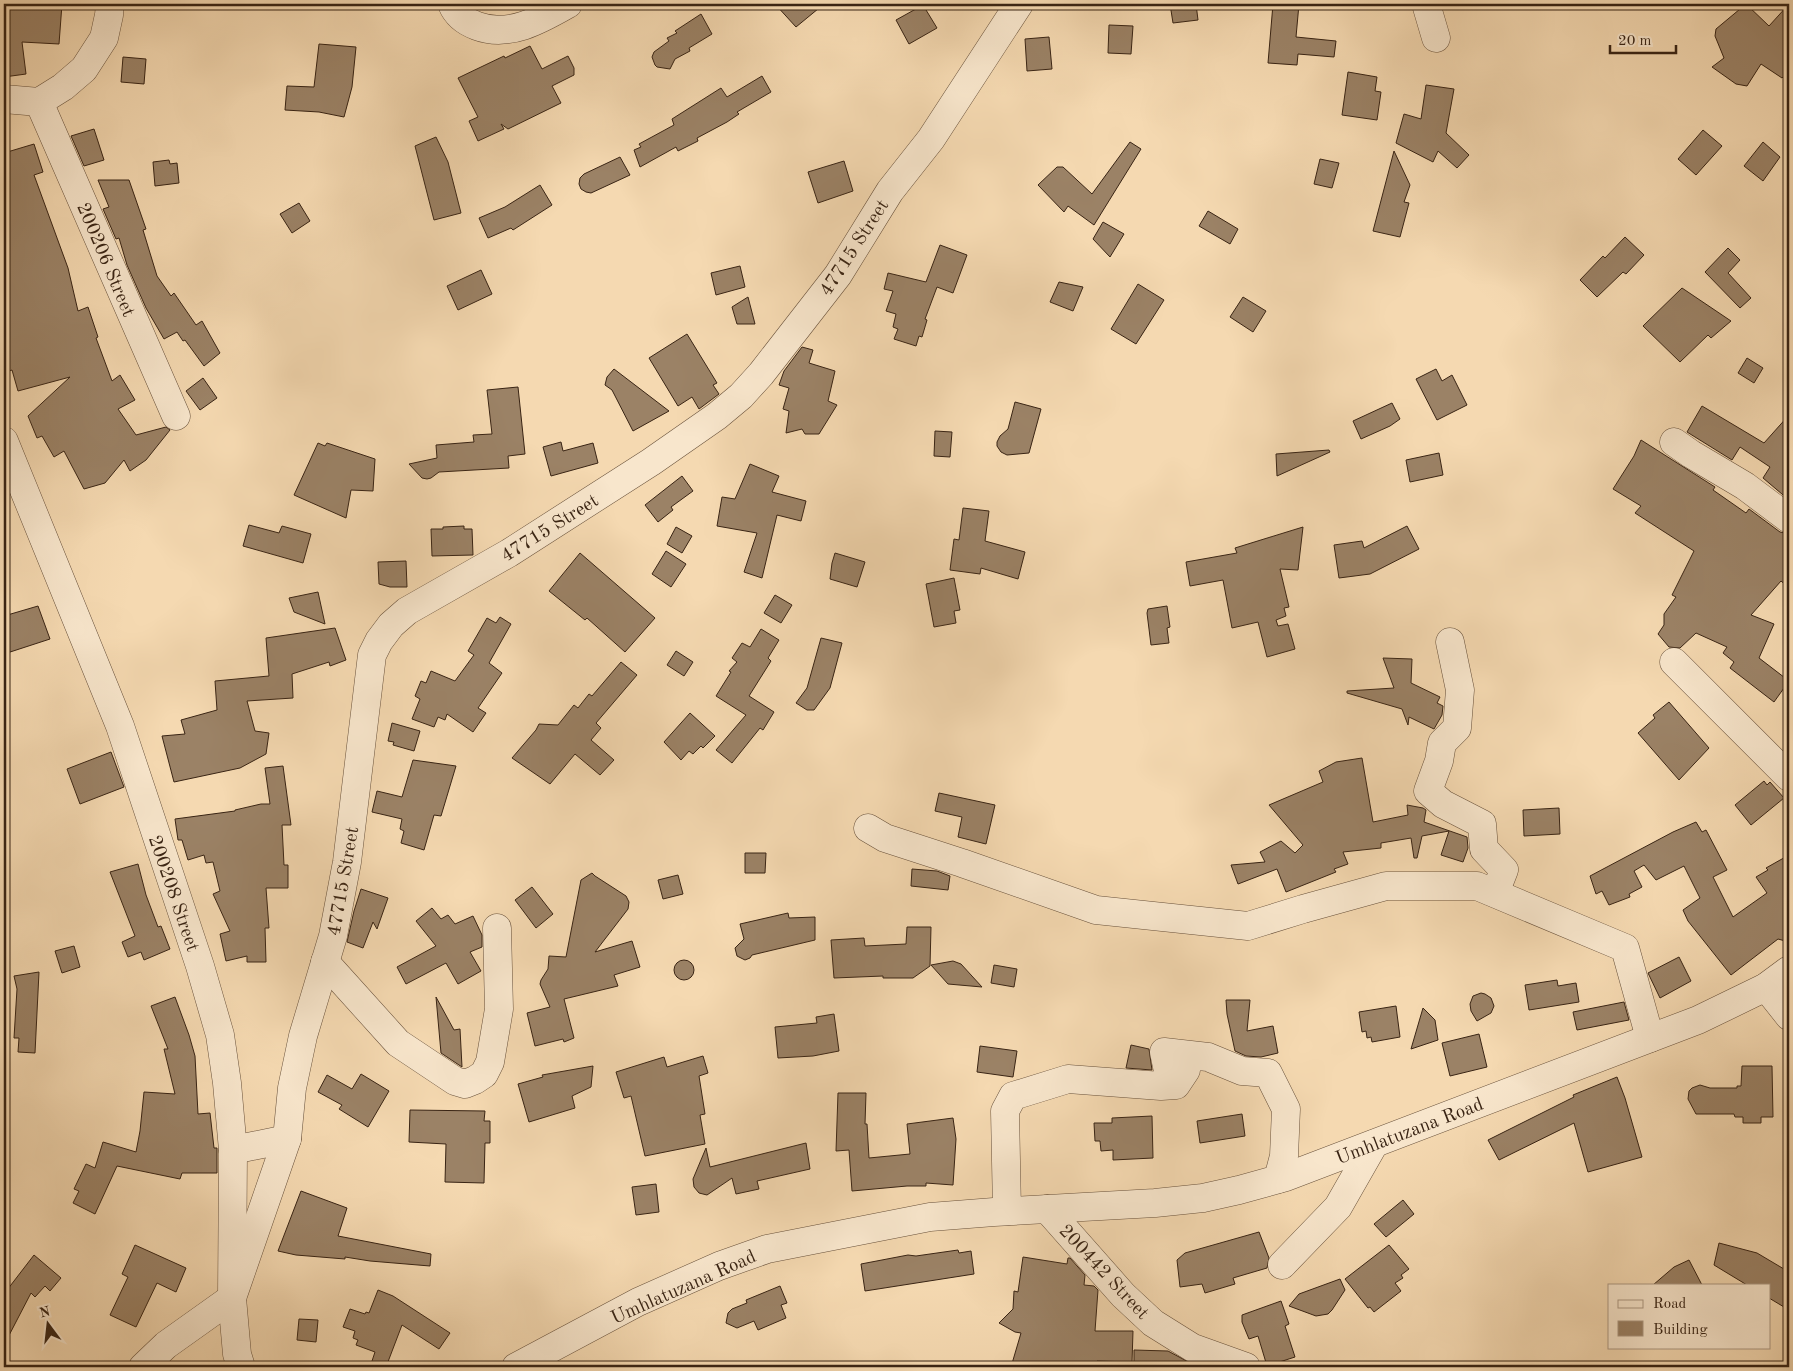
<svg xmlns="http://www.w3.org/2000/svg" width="1793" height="1371" viewBox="0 0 1793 1371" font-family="'Old Standard TT',serif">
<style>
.building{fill:#9b8266;stroke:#392414}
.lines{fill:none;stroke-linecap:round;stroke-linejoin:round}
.minor-casing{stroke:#68513b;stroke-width:29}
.minor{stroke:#f8e6cc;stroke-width:28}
.labels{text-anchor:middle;stroke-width:4.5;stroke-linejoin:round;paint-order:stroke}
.street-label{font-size:19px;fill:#392414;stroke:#f8e6cc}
</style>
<rect width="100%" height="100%" fill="#f5d9b1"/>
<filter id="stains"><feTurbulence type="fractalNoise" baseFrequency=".004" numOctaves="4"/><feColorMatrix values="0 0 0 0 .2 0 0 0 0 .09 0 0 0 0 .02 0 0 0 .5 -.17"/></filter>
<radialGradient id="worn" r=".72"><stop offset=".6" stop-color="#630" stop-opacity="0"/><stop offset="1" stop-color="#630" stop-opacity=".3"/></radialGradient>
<!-- building -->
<g class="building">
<path d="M4 4H62L59 44 22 42 26 74 4 77Z"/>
<path d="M775 4H824L796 27Z"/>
<path d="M1170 4H1196L1198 20 1173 23Z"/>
<path d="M1273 4H1299L1296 37 1336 41 1334 57 1298 54 1297 65 1268 63Z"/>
<path d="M1746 4 1769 26 1789 4V71L1782 78 1761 64 1747 86 1736 84 1712 67 1724 58 1715 36 1716 29Z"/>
<path d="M923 5 937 28 909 44 896 20Z"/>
<path d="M701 14 712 34 689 48 690 51 675 59 670 69 657 67 655 65 652 57 654 52 669 41 667 38 677 33 675 31Z"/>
<path d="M1109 25 1133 26 1131 54 1108 53Z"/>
<path d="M1049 37 1052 69 1027 71 1025 39Z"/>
<path d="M319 44 356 47 352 87 344 117 319 112 285 110 287 86 314 87Z"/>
<path d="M530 46 542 69 568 56 574 68V75L552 86 561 103 508 129 501 124 504 129 478 141 469 121 478 117 458 78 504 56 505 58Z"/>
<path d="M123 57 146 59 144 84 121 82Z"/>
<path d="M1348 72 1377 77 1375 91 1381 92 1377 120 1342 115Z"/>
<path d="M762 76 771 92 737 112 739 114 727 122 697 138 698 141 678 151 676 147 640 167 634 150 641 147 639 144 674 125 672 119 721 88 727 97Z"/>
<path d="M1426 85 1454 89 1446 133 1469 155 1457 168 1438 151 1433 162 1396 143 1404 114 1421 119Z"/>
<path d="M94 129 104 160 84 166 71 136Z"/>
<path d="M1703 130 1722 146 1696 175 1678 159Z"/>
<path d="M436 137 448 162 461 213 434 220 415 146Z"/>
<path d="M1130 142 1141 149 1094 225 1068 206 1064 212 1038 185 1057 167H1063L1092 194Z"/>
<path d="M1763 142 1780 157 1763 181 1744 166Z"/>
<path d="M34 144 43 172 34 175 68 268 78 311 88 307 98 337 96 338 112 381 120 375 135 400 118 409 136 435 166 427 170 430 146 460 130 471 124 460 105 483 84 489 64 451 54 457 42 436 37 438 28 416 70 377 18 391 12 370 4 373V153Z"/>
<path d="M1394 151 1410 185 1404 202 1409 203 1400 237 1373 231Z"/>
<path d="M620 157 630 175 591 193 586 192 581 189 579 184 580 178 584 174Z"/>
<path d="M1320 159 1339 163 1332 188 1314 184Z"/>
<path d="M169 160 170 164 177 163 179 183 155 186 153 162Z"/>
<path d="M844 161 853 191 818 203 808 172Z"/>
<path d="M98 180H129L146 229 143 230 157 276 171 296 174 293 196 325 202 321 220 353 204 366 185 340 183 341 177 332 164 339 146 308 127 265 119 238 116 239 103 209 109 207Z"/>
<path d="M540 185 552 205 513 230 511 228 488 238 479 218 505 207Z"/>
<path d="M299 203 310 221 292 233 280 214Z"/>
<path d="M1208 211 1238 229 1230 244 1199 226Z"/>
<path d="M1103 222 1124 234 1110 257 1093 239Z"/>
<path d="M1625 237 1644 255 1626 274 1623 272 1597 297 1580 280 1603 256 1605 258Z"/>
<path d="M940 245 967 255 953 293 937 287 925 319 927 320 922 337 919 336 916 346 894 339 898 329 893 327 896 314 886 311 893 291 884 289 888 273 926 282Z"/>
<path d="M1728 248 1740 260 1728 273 1751 298 1740 308 1705 272Z"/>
<path d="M740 266 745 287 716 295 711 273Z"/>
<path d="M481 270 492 294 458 310 447 286Z"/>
<path d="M1059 282 1083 287 1073 311 1050 302Z"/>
<path d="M1138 284 1164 300 1136 344 1111 329Z"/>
<path d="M1682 288 1731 321 1711 338 1708 335 1680 362 1643 326Z"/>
<path d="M748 297 755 324H737L732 307Z"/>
<path d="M1243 297 1266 311 1253 332 1230 317Z"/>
<path d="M687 334 717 383 713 385 719 394 699 409 692 397 678 406 649 358Z"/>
<path d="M802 347 813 350 809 363 835 371 828 401 837 405 819 434H805L802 429 786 433 789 411 783 409 789 388 779 385 784 371Z"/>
<path d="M1747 358 1763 368 1754 383 1738 373Z"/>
<path d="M614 369 669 411 633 431 612 390 605 385 607 377Z"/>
<path d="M1436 369 1442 381 1452 375 1467 405 1437 420 1416 379Z"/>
<path d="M203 378 217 398 200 410 186 391Z"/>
<path d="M518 387 525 454 508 456 509 468 439 472 431 478 427 479 422 478 409 464 437 458 436 445 474 442 473 435 492 434 487 390Z"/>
<path d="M1015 402 1041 409 1029 453 1007 455 1001 452 997 446V442L1000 436 1008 429Z"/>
<path d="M1392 403 1400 419 1390 426 1361 439 1353 421Z"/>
<path d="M1702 406 1764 443 1789 415V500L1763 478 1770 467 1740 447 1732 460 1687 432Z"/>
<path d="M935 431 952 432 950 457 934 456Z"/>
<path d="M1641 440 1715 487 1713 490 1746 513 1749 509 1780 532 1789 534V588L1781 581 1751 615 1774 624 1759 658 1789 681 1774 702 1730 668 1734 662 1723 653 1727 647 1696 633 1680 648 1669 647 1658 634 1664 625V614L1676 597 1672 595 1694 551 1635 513 1641 506 1613 489 1634 456Z"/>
<path d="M561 442 563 451 593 443 598 463 551 476 543 447Z"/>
<path d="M318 443 325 446 327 443 375 459 373 491 351 490 346 518 294 495Z"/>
<path d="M1329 450 1330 452 1277 476 1276 454Z"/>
<path d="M1439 453 1443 475 1410 482 1406 460Z"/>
<path d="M750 464 779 476 772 492 806 501 801 521 777 515 762 578 744 572 757 533 717 526 722 497 735 499Z"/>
<path d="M682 476 693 491 671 507 673 510 658 522 645 505Z"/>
<path d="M963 508 989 511 985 541 1025 552 1018 579 981 568 980 574 950 570 954 539 959 540Z"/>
<path d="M249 525 279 533 282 526 311 534 303 563 243 546Z"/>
<path d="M464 526V529H472L473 555 432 556 431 529H443V527Z"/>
<path d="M1407 526 1419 549 1370 574 1339 578 1334 545 1362 541 1364 548Z"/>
<path d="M676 527 692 536 682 553 667 544Z"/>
<path d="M1303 527 1298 570 1280 569 1289 607 1284 608 1286 616 1276 620 1278 626 1288 624 1295 649 1267 657 1258 622 1232 628 1223 580 1190 586 1186 562 1237 553 1235 548Z"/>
<path d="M666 551 686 564 671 587 652 574Z"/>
<path d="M580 553 655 618 625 652 587 618 585 620 549 591Z"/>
<path d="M835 553 865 562 857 587 830 579 832 563Z"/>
<path d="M406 561 407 587H390L379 584 378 562Z"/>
<path d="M954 578 960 610 954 611 956 623 934 627 926 584Z"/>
<path d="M318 592 325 624 294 612 289 598Z"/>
<path d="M775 595 792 605 781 623 764 613Z"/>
<path d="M38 606 50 639 4 654V616Z"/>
<path d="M1167 606 1170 627 1167 628 1169 643 1151 645 1147 613 1148 609Z"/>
<path d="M500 617 511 624 489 663 502 673 478 708 486 713 473 732 447 714 445 720 438 717 434 727 412 719 420 699 415 696 421 681 426 683 431 671 455 681 474 655 468 651 487 618 496 623Z"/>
<path d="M335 628 346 660 330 666 329 662 292 674 293 698 247 701 255 731 269 733 266 754 240 768 174 782 162 736 185 734 181 720 217 710 215 681 269 676 266 638Z"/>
<path d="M761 629 779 640 768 658 771 661 749 696 774 712 763 730 760 728 732 763 716 750 746 715 716 696 731 672 729 671 737 662 732 658 742 643 750 647Z"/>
<path d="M821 638 842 643 830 688 814 710H807L796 703 807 688Z"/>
<path d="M676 651 693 662 684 676 667 665Z"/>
<path d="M1383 658 1412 659 1411 683 1440 697 1437 703 1443 706 1442 715 1434 729 1409 717 1408 725 1402 709 1347 693V691L1394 688Z"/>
<path d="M621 662 637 675 596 723 601 728 591 740 614 760 600 775 575 754 550 784 512 758 536 730 539 724 558 725 574 705 578 708 589 694 592 696Z"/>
<path d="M1669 702 1709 748 1679 780 1638 733 1655 718 1653 715Z"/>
<path d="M690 713 715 736 703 748 701 746 693 754 689 751 681 760 664 742Z"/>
<path d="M392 723 420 731 414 751 393 745 394 742 388 741Z"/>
<path d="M111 752 124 787 80 804 67 769Z"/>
<path d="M1362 758 1373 822 1408 815 1407 805 1423 808 1426 810 1424 822 1467 837 1468 848 1463 862 1441 855 1449 831 1422 836 1417 858H1414L1411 838 1381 843V848L1343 852 1348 864 1334 869 1336 872 1286 892 1277 869 1238 884 1231 865 1265 862 1260 852 1281 841 1295 853 1303 845 1269 805 1323 782 1319 771 1336 762Z"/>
<path d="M413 760 456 766 441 816 434 815 424 850 401 843 404 831 400 829 402 819 372 812 377 791 402 797Z"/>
<path d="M283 766 291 825H282L284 865H288V888H266L269 928H265L266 962H247V956L226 961 220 934 230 931 213 894 220 891 213 862 206 863 204 855 188 860 182 840H178L175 819 235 811V810L261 804H270L265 768Z"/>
<path d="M1764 781 1767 785 1770 782 1784 798 1751 825 1735 805Z"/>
<path d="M939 793 995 805 986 844 958 837 962 817 935 811Z"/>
<path d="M1559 808 1560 834 1524 836 1523 810Z"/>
<path d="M1696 822 1702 832 1706 830 1727 870 1713 877 1733 917 1767 893 1756 877 1768 870 1766 868 1789 855V942L1778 939 1731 975 1688 921 1683 910 1700 898 1684 866 1656 880 1644 865 1634 871 1642 887 1629 894 1630 897 1609 905 1602 891 1596 894 1590 876 1673 832Z"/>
<path d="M745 853H766L765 873H745Z"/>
<path d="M138 864 146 895 158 927 161 926 170 949 144 960 141 952 128 957 122 942 135 936 110 872Z"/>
<path d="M912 869 937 871 950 876 948 890 911 886Z"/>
<path d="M592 873 595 876 626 896 629 902 628 909 595 952 632 941 640 967 614 975 618 986 564 999 574 1038 564 1042 563 1039 535 1046 527 1013 550 1007 540 984 541 980 548 969 549 956 566 957 581 880Z"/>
<path d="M678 875 683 894 663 899 658 880Z"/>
<path d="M532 887 553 914 536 928 515 900Z"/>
<path d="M361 889 388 898 377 929 373 922 363 948 347 942 354 911Z"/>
<path d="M432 908 441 919 448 915 455 924 473 916 482 935V947L470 952 481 971 458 984 446 963 406 984 397 967 436 946 416 921Z"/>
<path d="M788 913 789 918 815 917V940L752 955 750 958 745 960 737 956 735 948 744 939 740 924Z"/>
<path d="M907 927H931L930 966 913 978H883V976L834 978 831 940 864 938 865 946 906 944Z"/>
<path d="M74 946 80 967 62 973 55 951Z"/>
<path d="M1679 957 1691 981 1660 998 1648 973Z"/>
<circle cx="684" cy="970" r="10"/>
<path d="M953 961 961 964 982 987 948 984 931 965Z"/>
<path d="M994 965 1017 969 1014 987 991 983Z"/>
<path d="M39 972 35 1053 18 1052 19 1038H14L17 989 14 976Z"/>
<path d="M1557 980 1558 986 1576 983 1579 1002 1529 1010 1525 985Z"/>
<path d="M1481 993 1485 994 1491 998 1494 1006 1491 1013 1477 1021 1471 1011 1470 1004 1473 996Z"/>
<path d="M175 997 189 1035 195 1056 198 1114 210 1113 214 1148H217V1173H182L180 1179 117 1166 95 1214 73 1203 79 1191 74 1189 86 1164 95 1168 103 1142 136 1152 140 1131 144 1092 175 1094 164 1049H168L151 1006Z"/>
<path d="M436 997 454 1030 460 1029 462 1067 441 1053Z"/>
<path d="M1226 1000H1250L1247 1031 1273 1026 1278 1053 1261 1057 1246 1056 1235 1051 1227 1014Z"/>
<path d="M1624 1002 1629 1020 1577 1030 1573 1012Z"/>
<path d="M1396 1006 1400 1037 1372 1042 1371 1037 1367 1038 1366 1031 1362 1032 1359 1012Z"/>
<path d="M1423 1008 1435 1020 1438 1040 1411 1049Z"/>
<path d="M834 1014 839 1051 813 1056 778 1058 775 1027 817 1023 816 1017Z"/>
<path d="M1479 1034 1487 1067 1450 1076 1442 1043Z"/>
<path d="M1131 1045 1149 1049 1152 1070 1126 1068Z"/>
<path d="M980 1046 1017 1051 1013 1077 977 1072Z"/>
<path d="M703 1056 708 1073 699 1076 705 1114 700 1115 705 1144 645 1156 631 1096 624 1098 616 1072 664 1057 667 1067Z"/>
<path d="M593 1066 591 1087 572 1096 575 1108 529 1122 518 1084 543 1077 542 1075Z"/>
<path d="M1742 1066H1772L1773 1117H1761V1123H1743V1117H1735L1734 1114H1696L1688 1099 1689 1091 1692 1088 1700 1085 1710 1088H1737V1086H1741Z"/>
<path d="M361 1074 389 1091 368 1127 339 1109 342 1105 318 1092 327 1075 352 1089Z"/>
<path d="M1617 1077 1625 1098 1642 1157 1588 1172 1574 1123 1499 1160 1488 1140 1574 1097 1573 1095Z"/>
<path d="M838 1093H866L865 1124H867L869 1158 910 1154 907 1124 953 1118 956 1139 953 1185 926 1183V1186H907L852 1191 849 1150 836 1151Z"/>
<path d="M410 1110 485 1111 484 1121H490V1143H485L484 1183 445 1182 446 1144 409 1142Z"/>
<path d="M1242 1114 1245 1136 1200 1143 1197 1121Z"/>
<path d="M1152 1116 1153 1158 1113 1160V1150L1101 1151 1100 1141H1095L1094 1123H1112V1118Z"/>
<path d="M806 1143 810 1169 757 1181 759 1189 736 1194 732 1178 707 1195 699 1193 694 1187 693 1179 706 1148 710 1167Z"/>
<path d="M656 1184 659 1212 636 1215 632 1187Z"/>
<path d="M301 1191 347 1208 338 1236 431 1254 430 1266 370 1261 345 1257V1259L296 1255 278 1251Z"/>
<path d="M1403 1200 1414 1214 1386 1237 1374 1224Z"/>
<path d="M1259 1232 1269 1258 1267 1268 1233 1278 1235 1284 1205 1293 1202 1284 1180 1287 1177 1260 1185 1253Z"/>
<path d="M1719 1243 1757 1253 1789 1272V1310L1769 1298V1285H1747L1714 1265Z"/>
<path d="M135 1245 186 1268 176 1292 157 1283 136 1327 110 1315 128 1277 122 1274Z"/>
<path d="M1389 1245 1409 1269 1401 1275 1403 1278 1395 1283 1401 1291 1374 1312 1370 1307 1368 1308 1345 1279Z"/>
<path d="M958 1250 959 1253 971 1251 974 1274 865 1291 861 1264 908 1255 916 1256Z"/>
<path d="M34 1255 61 1278 50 1291 45 1286 35 1297 31 1293 4 1345V1294Z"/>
<path d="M1023 1257 1067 1264 1068 1258H1070L1085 1275 1084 1285 1094 1286 1098 1290 1095 1331H1133L1132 1362 1097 1361V1364H1062V1367H1011L1021 1333 1015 1332 999 1323 1013 1309 1014 1291 1018 1292Z"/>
<path d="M1689 1260 1702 1285H1653L1674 1267Z"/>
<path d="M1340 1279 1345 1290 1332 1310 1328 1314 1316 1316 1289 1306 1299 1294Z"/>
<path d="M780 1286 787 1303 781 1305 786 1318 758 1330 754 1321 737 1328 726 1323 728 1313 732 1309 747 1303 746 1300Z"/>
<path d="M378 1290 393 1296 450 1333 439 1349 402 1325 386 1367H370L375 1352 356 1345 358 1340 353 1338 355 1331 343 1327 350 1309 365 1314 366 1312 369 1313Z"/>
<path d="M1281 1301 1289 1324 1285 1326 1295 1357 1267 1366 1258 1336 1249 1339 1242 1322V1315Z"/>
<path d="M299 1319 318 1320 316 1342 297 1340Z"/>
<path d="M1134 1350 1168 1351 1194 1365V1367H1134Z"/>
</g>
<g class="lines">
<!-- minor casing -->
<g class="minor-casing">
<g id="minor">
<path d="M452 4C457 16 466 22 477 26 509 38 540 20 568 4"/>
<path d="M1426 4 1436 38"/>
<path d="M4 99 39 102 63 87 84 69 104 38 109 15 110 4"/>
<path d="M39 102 176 416"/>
<path d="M4 441 120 726 200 966 220 1035 227 1083 233 1150 232 1298 237 1354 241 1367"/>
<path d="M1674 442 1691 454 1745 486 1789 519"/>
<path d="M1450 642 1460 690 1457 728 1442 743 1439 761 1428 791 1443 804 1482 824 1484 849 1504 870 1495 893"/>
<path d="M1674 662 1789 777"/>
<path d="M868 828 885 838 962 863 1096 910 1248 926 1303 909 1386 886H1477L1625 948 1650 1038"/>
<path d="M325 962 398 1043 455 1081 465 1084 475 1080 484 1074 490 1062 499 1009 497 928"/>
<path d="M1766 987 1789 1016"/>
<path d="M233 1150 287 1139"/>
<path d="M1047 1209 1123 1295 1153 1323 1193 1348 1246 1367"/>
<path d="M1007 1211 1005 1111 1013 1096 1068 1079 1161 1086 1176 1085 1186 1070 1168 1071 1164 1052 1208 1057 1242 1071 1268 1073 1286 1109 1284 1156 1278 1179"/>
<path d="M1282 1265 1338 1207 1374 1144"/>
<path d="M143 1367 166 1345 232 1298 287 1139 292 1088 303 1036 333 936 347 862 372 655 379 641 391 625 407 611 509 553 651 462 717 416 741 396 761 374 838 275 890 191 931 139 1019 4"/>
<path d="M516 1367 638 1302 719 1266 767 1249 930 1217 994 1212 1155 1203 1203 1198 1239 1190 1286 1177 1698 1020 1766 987 1789 970"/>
</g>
</g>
<!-- minor -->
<use href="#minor" class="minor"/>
</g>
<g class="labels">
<!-- street labels -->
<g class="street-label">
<text transform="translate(853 247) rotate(-57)" y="7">47715 Street</text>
<text transform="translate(107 259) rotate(67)" y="7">200206 Street</text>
<text transform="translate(549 527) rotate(-32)" y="7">47715 Street</text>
<text transform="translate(342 881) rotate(-80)" y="7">47715 Street</text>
<text transform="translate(175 893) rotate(71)" y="7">200208 Street</text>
<text transform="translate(1409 1130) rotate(-21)" y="7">Umhlatuzana Road</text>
<text transform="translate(1105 1271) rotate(47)" y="7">200442 Street</text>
<text transform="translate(683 1286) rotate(-24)" y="7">Umhlatuzana Road</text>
</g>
</g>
<!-- margin -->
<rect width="1793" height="1371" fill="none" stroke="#f5d9b1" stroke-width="20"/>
<rect x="5" y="5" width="1783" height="1361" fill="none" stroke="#392414" stroke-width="2.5"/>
<rect x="10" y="10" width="1773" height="1351" fill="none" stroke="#392414"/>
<!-- legend -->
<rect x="1608" y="1284" width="162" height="65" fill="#f8e6cc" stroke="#ac9882"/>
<rect x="1618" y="1300" width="25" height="8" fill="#f8e6cc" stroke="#ac9882"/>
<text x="1653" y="1308" font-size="15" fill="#392414">Road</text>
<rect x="1618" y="1321" width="25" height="15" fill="#9b8266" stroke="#ac9882"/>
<text x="1653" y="1334" font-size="15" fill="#392414">Building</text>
<!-- north arrow -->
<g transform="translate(48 1324) rotate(345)" stroke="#f8e6cc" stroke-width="4" paint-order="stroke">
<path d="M0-4L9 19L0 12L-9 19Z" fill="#392414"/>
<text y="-8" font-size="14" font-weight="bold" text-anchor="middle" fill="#392414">N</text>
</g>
<!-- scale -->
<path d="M1610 45v8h66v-8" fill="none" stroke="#392414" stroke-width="2.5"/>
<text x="1618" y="45" font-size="15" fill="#392414" stroke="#f8e6cc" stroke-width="4" paint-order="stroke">20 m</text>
<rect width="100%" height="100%" filter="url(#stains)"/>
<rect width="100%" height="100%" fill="url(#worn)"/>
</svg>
